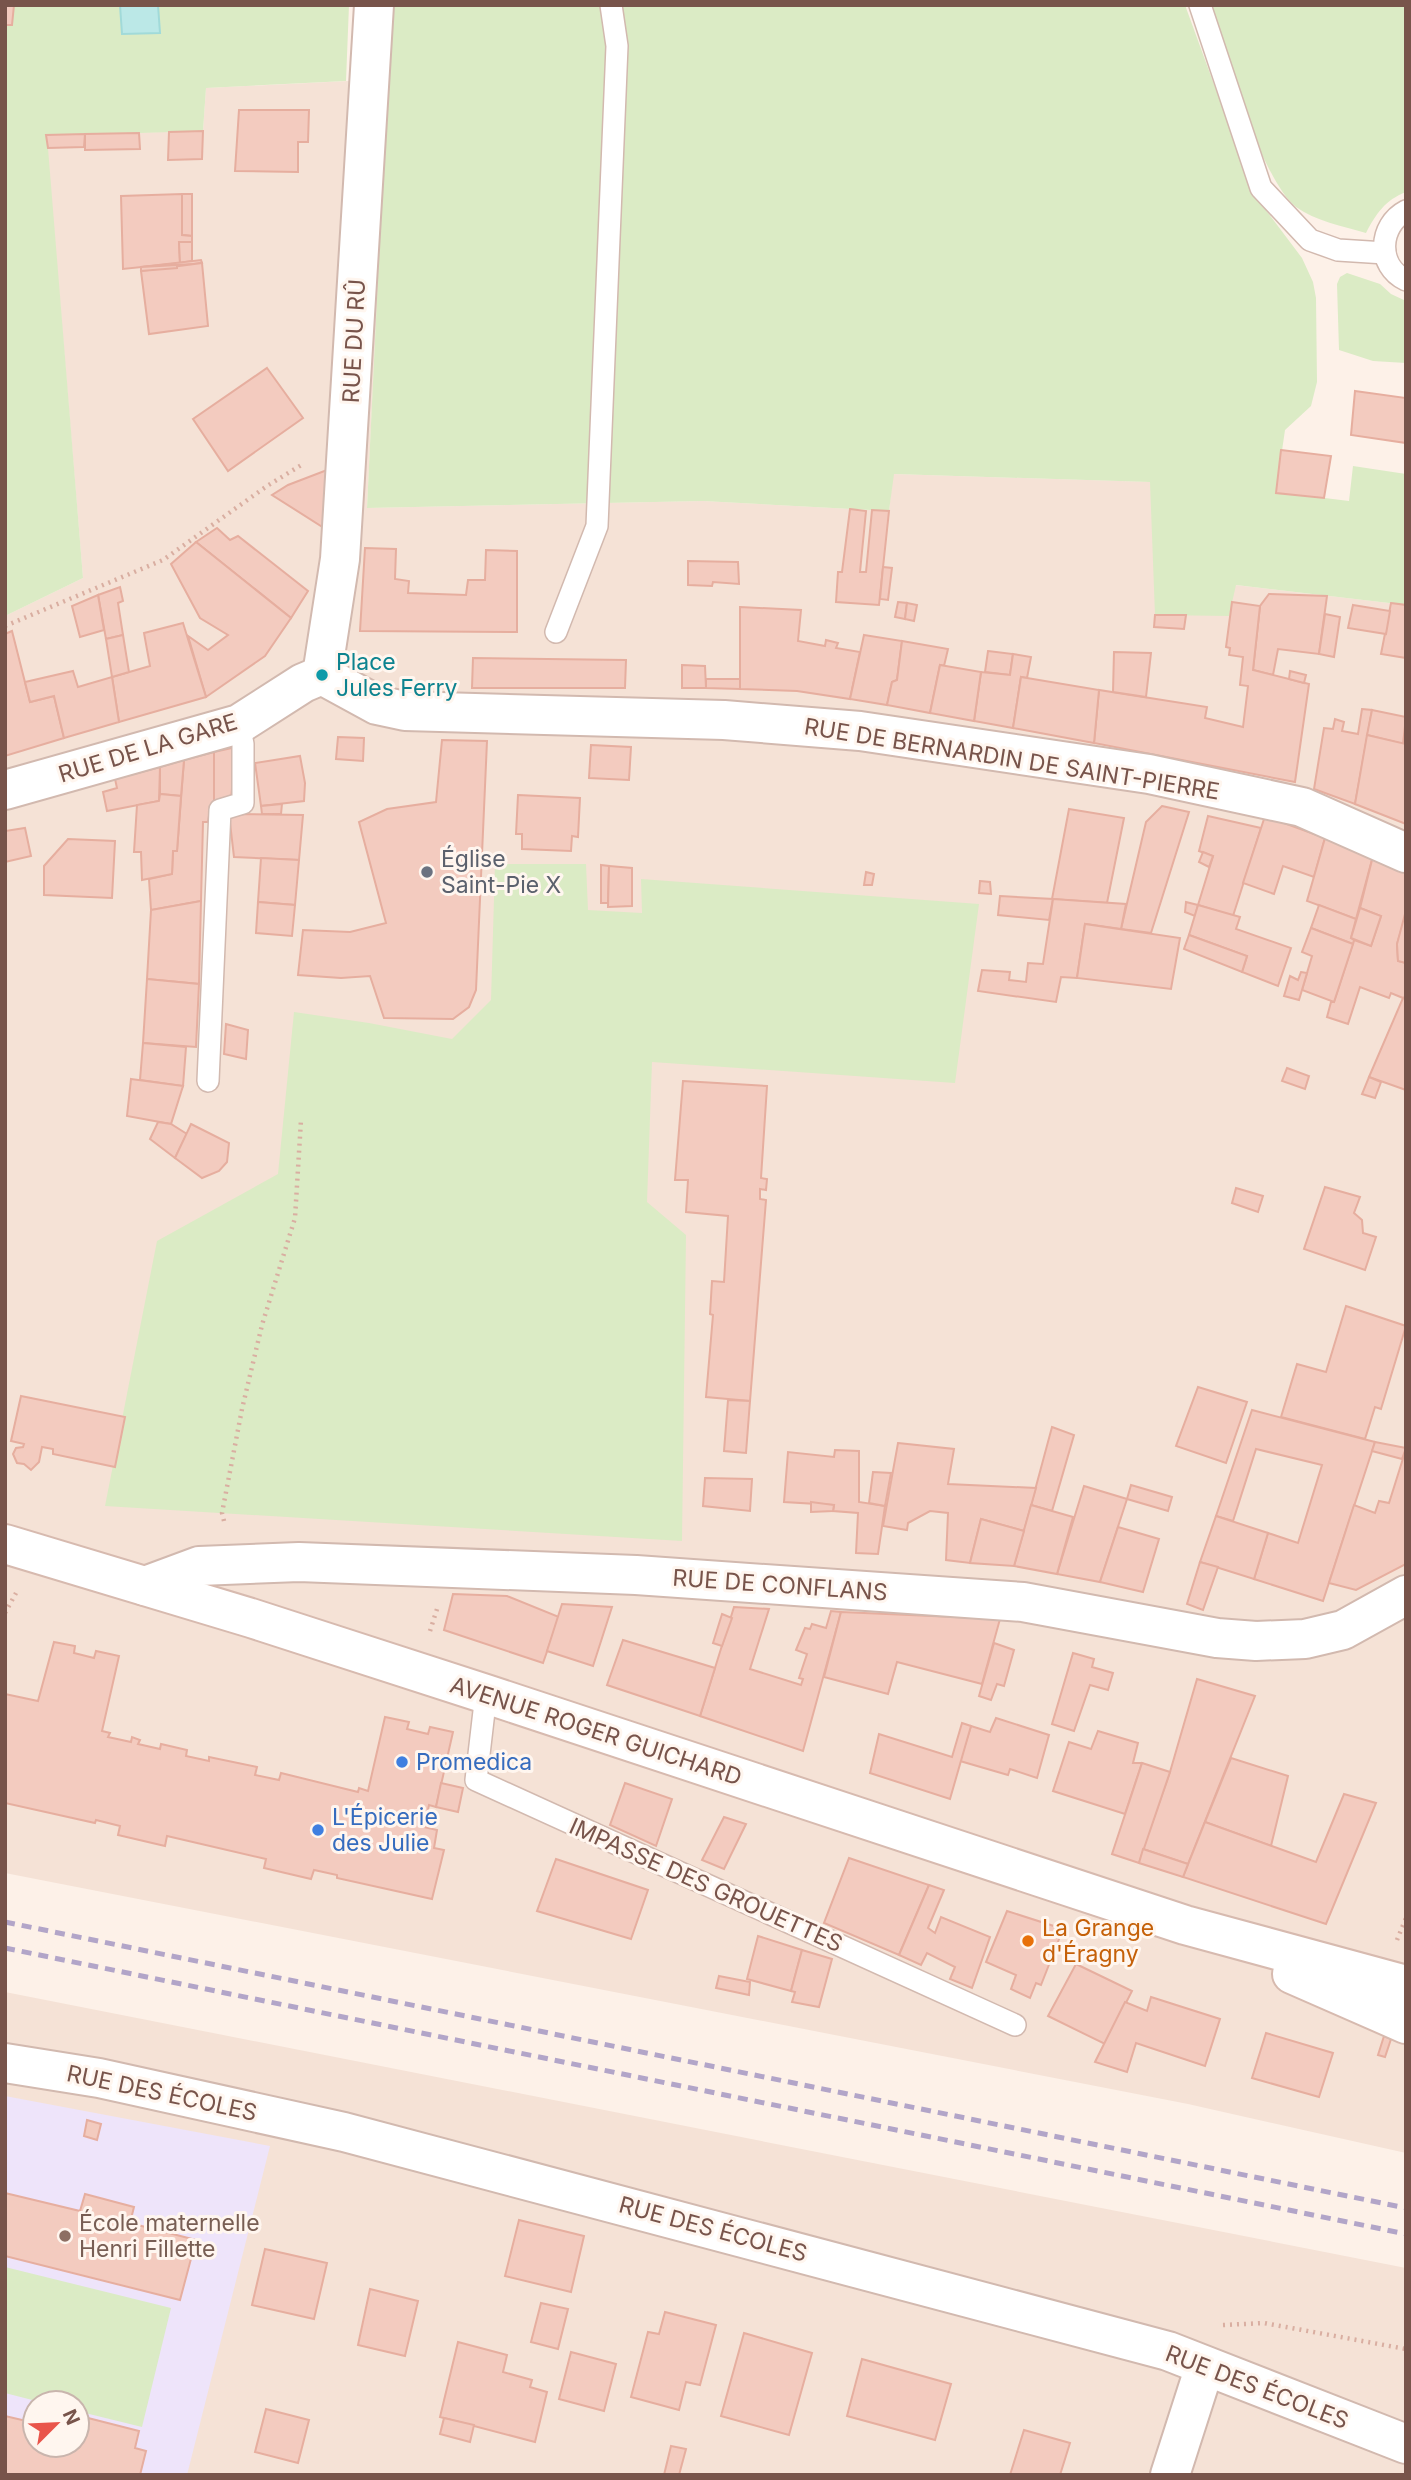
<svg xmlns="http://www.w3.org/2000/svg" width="1411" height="2480" viewBox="0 0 1411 2480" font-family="Inter,sans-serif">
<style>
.residential{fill:#f5e2d6;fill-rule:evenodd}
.education{fill:#eee4fa;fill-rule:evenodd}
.green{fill:#dbebc5}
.water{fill:#bbe8e7;stroke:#a1dad9;stroke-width:2}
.building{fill:#f3cbbf;stroke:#e6ae9f;stroke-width:2}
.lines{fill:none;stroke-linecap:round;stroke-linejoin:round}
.service-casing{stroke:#d2b9af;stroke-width:24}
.minor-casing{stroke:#d2b9af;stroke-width:42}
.secondary-casing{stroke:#d7baaf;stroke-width:42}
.path{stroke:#d9aea1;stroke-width:4.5;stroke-dasharray:2 5;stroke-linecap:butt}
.service{stroke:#fff;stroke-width:21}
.minor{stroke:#fff;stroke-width:38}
.secondary{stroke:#fff;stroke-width:38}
.rail{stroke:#b2a5c8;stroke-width:5;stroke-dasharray:10 7;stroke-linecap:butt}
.culture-dot{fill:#0f9aa8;stroke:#fff6ef;stroke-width:2.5}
.worship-dot{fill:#6b7280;stroke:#fff6ef;stroke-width:2.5}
.shop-dot{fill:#3f7fe0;stroke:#fff6ef;stroke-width:2.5}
.food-dot{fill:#e8710a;stroke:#fff6ef;stroke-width:2.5}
.education-dot{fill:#8d6e63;stroke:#fff6ef;stroke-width:2.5}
.labels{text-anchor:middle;stroke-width:6;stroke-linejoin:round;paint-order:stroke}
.street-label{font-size:23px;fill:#78544b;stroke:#fff6ef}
.culture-label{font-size:23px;fill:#0d838f;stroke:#fff6ef;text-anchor:start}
.worship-label{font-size:23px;fill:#5b616d;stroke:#fff6ef;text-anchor:start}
.shop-label{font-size:23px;fill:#366cbe;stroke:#fff6ef;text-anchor:start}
.food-label{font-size:23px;fill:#c56008;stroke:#fff6ef;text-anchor:start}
.education-label{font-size:23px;fill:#785e54;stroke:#fff6ef;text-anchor:start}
</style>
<rect width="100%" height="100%" fill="#fdf1e8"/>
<!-- residential -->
<g class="residential">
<path d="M388 79 367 508 703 501 889 511 893 474 1151 482 1235 585 1406 605V2153L1188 2104 5 1873V616L83 578 46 135 203 131 206 88Z"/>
<path d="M5 1992 1406 2268V2475H5ZM35 2403H77V2445H35Z"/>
</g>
<!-- education -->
<path class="education" d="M5 2096 270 2146 187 2475H5ZM35 2403H77V2445H35Z"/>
<!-- green -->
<g class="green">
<path d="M5 5H120L122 34 160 33 158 5H349L346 81 206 88 203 131 47 136 83 578 5 616Z"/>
<path d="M391 5H1185L1235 142 1259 201 1302 258 1313 282 1316 298 1317 382 1311 406 1285 430 1276 492 1349 501 1353 466 1406 474V605L1236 585 1229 616 1155 615 1150 482 894 474 889 511 703 501 367 508Z"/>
<path d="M1208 5H1406V192C1385 200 1376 214 1366 233 1343 226 1315 221 1296 207 1263 182 1222 49 1208 5Z"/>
<path d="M1347 273 1380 284 1391 294 1406 301V363L1373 361 1339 350 1337 284 1340 277Z"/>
<path d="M495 864H586L588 910 642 913 641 879 979 904 955 1083 652 1062 647 1202 686 1235 682 1541 105 1506 157 1241 278 1174 294 1012 369 1023 452 1039 491 1000Z"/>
<path d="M5 2267 171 2308 142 2427 77 2411V2403H44L5 2393Z"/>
</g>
<!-- water -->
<path class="water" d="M120 5H158L160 33 122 34Z"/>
<!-- building -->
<g class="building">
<path d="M5 5H14L12 25H5Z"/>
<path d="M239 110H309L308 142H298V172L235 171Z"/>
<path d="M203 131 202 159 168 160 169 132Z"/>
<path d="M139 133 140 149 85 150V134Z"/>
<path d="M85 134 84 147 48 148 46 135Z"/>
<path d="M182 194H192V236L182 235Z"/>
<path d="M182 194V235L192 236V242H179L180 263 123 269 121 196Z"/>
<path d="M179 242H192V261L180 263Z"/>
<path d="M201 260 202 263 194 264 141 267Z"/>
<path d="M202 263 208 326 149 334 141 271Z"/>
<path d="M177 265V268L141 271V267Z"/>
<path d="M267 368 303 418 228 471 193 419Z"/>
<path d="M1355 391 1406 398V443L1351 435Z"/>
<path d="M1281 450 1331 456 1324 498 1276 493Z"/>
<path d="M327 470 324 528 272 495 288 485Z"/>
<path d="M850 509 866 511 860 572H866L872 510 889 511 879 605 836 602 838 572H842Z"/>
<path d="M217 528 230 540 238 536 308 591 291 618 196 542Z"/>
<path d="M196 542 291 618 265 656 206 697 188 636 208 650 228 635 200 618 171 564Z"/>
<path d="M365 548 396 549 395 579 409 581 408 593 466 595 468 580H485L486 550 517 551V632L360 631Z"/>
<path d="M688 561 738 562 739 584 713 582 712 586 688 585Z"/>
<path d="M883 567 892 568 888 600 880 599Z"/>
<path d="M120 587 123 601 118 603 123 635 106 639 98 595Z"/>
<path d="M1269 594 1327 596 1319 654 1278 649 1273 675 1253 670 1260 606Z"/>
<path d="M98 595 104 630 80 637 72 606Z"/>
<path d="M898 602 907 603 905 619 895 617Z"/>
<path d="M1232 602 1260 606 1253 670 1309 684 1295 782 1094 743 1099 690 1207 707 1205 718 1243 727 1248 686 1240 685 1243 657 1229 655 1230 648 1226 647Z"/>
<path d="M907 603 917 605 914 621 905 619Z"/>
<path d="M1391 603 1406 605V658L1381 654Z"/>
<path d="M1353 605 1390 611 1386 634 1348 628Z"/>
<path d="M740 607 801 610 798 641 825 646 826 640 838 643 836 648 860 652 850 699 797 691 740 689Z"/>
<path d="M1325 614 1340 617 1334 657 1319 654Z"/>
<path d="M1155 615H1186L1184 629 1154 627Z"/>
<path d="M183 623 206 697 119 722 112 677 150 666 144 633Z"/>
<path d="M12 631 30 702 54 696 64 738 5 756V634Z"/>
<path d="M123 635 129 672 112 677 106 639Z"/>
<path d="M864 635 902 641 897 680 892 682 887 705 850 699Z"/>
<path d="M902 641 948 649 944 666 940 665 930 713 887 705 892 682 897 680Z"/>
<path d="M988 651 1013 654 1010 675 985 672Z"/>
<path d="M1114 652 1151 653 1146 697 1113 692Z"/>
<path d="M1013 654 1031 657 1027 678 1021 677 1013 728 974 721 981 672 1010 675Z"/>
<path d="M473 658 626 660 625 688H472Z"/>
<path d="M682 665 705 666 706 688H682Z"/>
<path d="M940 665 981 672 974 721 930 713Z"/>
<path d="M73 671 78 687 112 677 119 722 64 738 54 696 30 702 25 682Z"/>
<path d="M1290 671 1306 675 1304 683 1289 679Z"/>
<path d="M1021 677 1099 690 1094 743 1013 728Z"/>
<path d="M706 679H740V689L706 688Z"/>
<path d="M1362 709 1372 710 1355 804 1314 789 1324 728 1333 729 1335 719 1344 722 1342 731 1358 734Z"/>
<path d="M1372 710 1406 717 1403 744 1367 735Z"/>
<path d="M1367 735 1406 744V824L1355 804Z"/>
<path d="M338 737 364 738 363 761 336 759Z"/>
<path d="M442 740 487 741 476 990 469 1007 453 1019 384 1018 370 976 341 978 298 975 303 930 350 932 386 923 359 822 387 809 436 802Z"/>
<path d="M591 745 631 747 629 780 589 778Z"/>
<path d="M236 747 231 799 214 801V752Z"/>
<path d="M214 752V801L210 810 208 822H203L201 901 151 910 149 879 172 874 173 851H177L184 760Z"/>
<path d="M300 756 305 783 304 801 261 806 255 763Z"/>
<path d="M184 760 181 796 160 794V767Z"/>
<path d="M160 767 159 801 107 811 103 792 117 788 115 779Z"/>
<path d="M160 794 181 796 177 851H173L172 874 142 880 141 852H134L137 805 159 801Z"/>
<path d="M518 795 580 798 578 837 572 836 571 851 522 849V834H516Z"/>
<path d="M282 804 281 814H262L261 806Z"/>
<path d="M1162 806 1189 812 1151 933 1121 929 1146 822Z"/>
<path d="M1069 809 1124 818 1107 903 1052 899Z"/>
<path d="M229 814 303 815 299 860 234 857Z"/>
<path d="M1208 816 1261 828 1233 916 1198 905 1213 856 1199 851Z"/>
<path d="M1265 816 1325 838 1314 877 1283 866 1274 894 1243 883Z"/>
<path d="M25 828 31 856 5 862V831Z"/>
<path d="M1325 838 1373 856 1356 919 1307 901Z"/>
<path d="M68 839 115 841 112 898 44 895V866Z"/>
<path d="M1203 852 1213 856 1209 867 1199 862Z"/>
<path d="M1373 856 1406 872V914L1397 944 1398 961 1406 963V996L1403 998 1391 993 1389 998 1360 987 1348 1024 1327 1017 1331 1002H1334L1354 940 1371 946 1381 916 1360 908Z"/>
<path d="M261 858 299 860 295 905 258 902Z"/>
<path d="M601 865 609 866 608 903H601Z"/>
<path d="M609 866 632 868V906L608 907Z"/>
<path d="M866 872 874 874 872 885H864Z"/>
<path d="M980 881 990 882 991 894 979 893Z"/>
<path d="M1000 896 1053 899 1049 920 998 915Z"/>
<path d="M1053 899 1126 904 1121 929 1085 924 1077 978 1061 977 1056 1002 978 991 982 970 1010 972 1009 980 1026 982 1028 963 1043 964Z"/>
<path d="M201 901 199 984 147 979 151 910Z"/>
<path d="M258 902 295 905 292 936 256 933Z"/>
<path d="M1186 902 1198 905 1195 916 1185 912Z"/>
<path d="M1198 905 1240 917 1236 929 1291 948 1278 986 1242 972 1247 956 1189 935Z"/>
<path d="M1319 905 1356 919 1351 938 1354 940 1353 944 1311 928Z"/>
<path d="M1360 908 1381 916 1371 946 1351 938Z"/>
<path d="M1405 914H1406V963L1398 961 1397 944Z"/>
<path d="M1085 924 1180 938 1171 989 1077 978Z"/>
<path d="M1311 928 1353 944 1334 1002 1302 990 1312 956 1302 952Z"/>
<path d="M1189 935 1247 956 1242 972 1184 949Z"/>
<path d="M1301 972 1307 973 1299 1000 1284 996 1290 976 1298 980Z"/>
<path d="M147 979 199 984 196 1047 143 1043Z"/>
<path d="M1403 998 1406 999V1090L1369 1077Z"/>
<path d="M226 1024 248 1030 246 1059 224 1054Z"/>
<path d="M143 1043 186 1047 183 1086 140 1080Z"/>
<path d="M1287 1068 1309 1076 1305 1089 1282 1081Z"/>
<path d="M1369 1077 1381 1082 1375 1098 1362 1094Z"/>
<path d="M131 1079 183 1086 171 1124 127 1116Z"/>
<path d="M683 1081 767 1086 761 1178 767 1179 766 1190 760 1189V1199L766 1200 750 1401 706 1397 713 1315 710 1314 712 1281 724 1282 728 1216 686 1212 688 1180H675Z"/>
<path d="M158 1122 171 1124 187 1134 175 1158 150 1139Z"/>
<path d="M191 1124 229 1143 227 1162 219 1171 202 1178 175 1158Z"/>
<path d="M1325 1187 1360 1197 1354 1213 1362 1220 1363 1233 1376 1237 1365 1270 1304 1249Z"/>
<path d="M1236 1188 1263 1196 1258 1212 1232 1203Z"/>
<path d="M1346 1306 1406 1326 1381 1409 1375 1407 1365 1439 1281 1417 1297 1364 1326 1372Z"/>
<path d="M1198 1387 1247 1402 1226 1463 1176 1446Z"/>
<path d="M21 1396 125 1417 115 1467 53 1454V1449L42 1447 39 1462 31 1470 24 1464 17 1463 13 1454 16 1448 23 1447 24 1444 11 1441Z"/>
<path d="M728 1400 750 1401 746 1453 724 1451Z"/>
<path d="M1252 1410 1375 1442 1323 1601 1254 1579 1268 1533 1298 1543 1322 1465 1256 1449 1233 1521 1216 1516Z"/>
<path d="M1052 1427 1074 1435 1052 1511 1031 1505Z"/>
<path d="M1375 1442 1406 1448 1402 1459 1372 1451Z"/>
<path d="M898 1443 954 1449 948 1484 1036 1488 1024 1531 981 1519 970 1563 946 1560 948 1513 930 1511 908 1523 907 1530 883 1526Z"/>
<path d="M1406 1449V1564L1356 1590 1329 1583 1354 1505 1375 1513 1379 1501 1389 1503Z"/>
<path d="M835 1450 859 1451V1502L885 1506 878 1554 856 1553 858 1513 833 1511 834 1505 784 1502 788 1452 834 1457Z"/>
<path d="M873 1472 891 1473 885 1506 869 1503Z"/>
<path d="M705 1478 752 1479 750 1511 703 1506Z"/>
<path d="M1131 1485 1172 1497 1168 1511 1127 1499Z"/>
<path d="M1084 1486 1127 1499 1100 1582 1057 1574Z"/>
<path d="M811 1502 834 1505 833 1511 811 1512Z"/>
<path d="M1031 1505 1073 1517 1057 1574 1014 1566Z"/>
<path d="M1216 1516 1268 1533 1254 1579 1200 1562Z"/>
<path d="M981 1519 1024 1531 1014 1566 970 1563Z"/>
<path d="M1118 1527 1159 1539 1143 1592 1100 1582Z"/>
<path d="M1200 1562 1218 1567 1203 1610 1187 1604Z"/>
<path d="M453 1594 507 1596 559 1617 543 1663 444 1630Z"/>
<path d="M562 1604 612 1607 593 1666 547 1651Z"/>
<path d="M734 1607 769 1609 750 1669 801 1685 803 1679 799 1678 807 1654 796 1650 805 1628 810 1629 812 1624 826 1628 831 1611 841 1612 803 1751 700 1716Z"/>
<path d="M841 1612 1000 1619 982 1684 897 1662 888 1694 824 1677Z"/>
<path d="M722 1614 732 1618 722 1646 713 1643Z"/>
<path d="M623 1640 715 1668 700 1716 607 1685Z"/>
<path d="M54 1642 75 1646 74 1653 94 1658 96 1651 119 1656 102 1731 110 1733 108 1737 131 1742 132 1737 140 1740 138 1744 160 1749 161 1744 187 1750 186 1756 209 1761V1757L257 1767 255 1775 279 1780 281 1773 358 1792 359 1788 368 1791 385 1717 409 1722 407 1729 428 1734 430 1727 453 1732 436 1807 429 1805 424 1827 437 1830 434 1848 444 1850 432 1899 337 1878V1875L314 1870 311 1879 264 1868 266 1859 167 1836 165 1846 118 1835 120 1826 96 1820 95 1823 5 1803V1694L38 1701Z"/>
<path d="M994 1643 1014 1650 1004 1686 997 1684 991 1700 979 1696Z"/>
<path d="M1073 1653 1094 1659 1092 1667 1113 1673 1108 1690 1090 1685 1074 1731 1052 1724Z"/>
<path d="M1197 1679 1255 1696 1188 1864 1143 1849 1170 1772Z"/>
<path d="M996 1718 1049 1735 1037 1778 1010 1769 1008 1775 960 1761 971 1726 990 1732Z"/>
<path d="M962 1723 971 1726 950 1799 870 1773 879 1734 952 1757Z"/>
<path d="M1098 1731 1138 1743 1133 1763H1142L1125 1814 1053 1791 1069 1742 1091 1749Z"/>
<path d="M1231 1758 1288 1776 1271 1846 1205 1822Z"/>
<path d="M1142 1763 1170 1772 1139 1863 1112 1854Z"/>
<path d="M441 1783 463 1788 458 1812 436 1807Z"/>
<path d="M625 1783 672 1799 656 1846 610 1825Z"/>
<path d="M1344 1794 1376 1803 1326 1924 1183 1877 1205 1822 1316 1862Z"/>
<path d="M724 1817 746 1824 724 1869 702 1860Z"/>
<path d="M1143 1849 1188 1864 1183 1877 1139 1863Z"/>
<path d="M849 1858 929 1885 899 1955 824 1923Z"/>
<path d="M556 1859 648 1890 631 1939 537 1911Z"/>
<path d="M929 1885 944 1890 928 1928 935 1933 941 1917 990 1937 972 1988 950 1979 955 1967 927 1953 921 1965 899 1955Z"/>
<path d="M1007 1911 1063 1929 1041 1985 1036 1983 1030 1998 1011 1989 1016 1975 986 1962Z"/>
<path d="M758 1936 802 1950 791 1991 747 1979Z"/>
<path d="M802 1950 832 1959 819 2007 792 2002 795 1992 791 1991Z"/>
<path d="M1076 1964 1132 1991 1105 2044 1048 2016Z"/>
<path d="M719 1976 750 1982 749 1995 716 1988Z"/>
<path d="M1151 1997 1220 2019 1205 2066 1136 2043 1127 2072 1095 2062 1125 2002 1147 2011Z"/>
<path d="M1266 2033 1333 2053 1319 2097 1252 2078Z"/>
<path d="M1384 2036 1391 2039 1385 2057 1378 2055Z"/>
<path d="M87 2120 101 2124 97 2140 84 2136Z"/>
<path d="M5 2193 80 2211 85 2194 134 2207 130 2223 196 2240 180 2300 5 2256Z"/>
<path d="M519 2220 584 2236 571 2292 505 2276Z"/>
<path d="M265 2249 327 2263 314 2319 252 2305Z"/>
<path d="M370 2289 418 2301 405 2356 358 2345Z"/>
<path d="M541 2303 568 2309 558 2349 531 2342Z"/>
<path d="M665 2312 716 2325 700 2385 686 2382 679 2410 631 2397 648 2332 659 2334Z"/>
<path d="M744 2333 812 2353 789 2435 721 2416Z"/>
<path d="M458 2342 507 2355 503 2372 532 2380 530 2387 547 2392 535 2442 440 2417Z"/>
<path d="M571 2352 616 2364 604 2411 559 2399Z"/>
<path d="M862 2359 951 2384 935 2440 847 2416Z"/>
<path d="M266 2409 309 2420 298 2463 255 2452Z"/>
<path d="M5 2416 35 2423V2445H77V2434L83 2435 88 2418 139 2431 135 2448 146 2451 140 2475H5Z"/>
<path d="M444 2418 474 2425 470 2442 440 2434Z"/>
<path d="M1024 2430 1070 2443 1060 2475H1010Z"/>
<path d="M671 2446 686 2449 679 2475H664Z"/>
</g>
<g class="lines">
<!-- service casing -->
<g class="service-casing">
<g id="service">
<path d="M1200 5 1261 188 1310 240 1338 250 1385 253"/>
<path d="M1406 211C1379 225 1376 266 1406 280"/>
<path d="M556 632 597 526 617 46 611 5"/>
<path d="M208 1081 220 810 243 803V744L239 724"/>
<path d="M486 1694 476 1780 1015 2025"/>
</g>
</g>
<!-- minor casing -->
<g class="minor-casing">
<g id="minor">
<path d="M322 675 377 705 405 711 724 720 860 731 1149 774 1302 807 1406 853"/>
<path d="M322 675 340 559 374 5"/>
<path d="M5 790 239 724 303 683 322 675"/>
<path d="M145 1586 199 1566 299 1562 636 1575 1023 1602 1217 1638 1256 1641 1305 1639 1343 1630 1406 1595"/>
<path d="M5 2063 99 2078 344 2132 1168 2351 1406 2444"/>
<path d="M1170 2475 1205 2366"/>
</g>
</g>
<!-- secondary casing -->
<g class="secondary-casing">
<g id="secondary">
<path d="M5 1544 251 1618 486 1694 1185 1925 1406 1985"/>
<path d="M1292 1974 1406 2024"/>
</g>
</g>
<!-- path -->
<g class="path">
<path d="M5 626 163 560 267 486 303 464"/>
<path d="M224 1521 222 1513 242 1409 262 1325 295 1218 301 1120"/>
<path d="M5 1613 16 1593"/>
<path d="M430 1631 437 1609"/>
<path d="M1397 1940 1406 1918"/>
<path d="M1223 2325 1264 2323 1406 2349"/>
</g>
<!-- service -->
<use href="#service" class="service"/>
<!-- minor -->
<use href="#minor" class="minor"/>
<!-- secondary -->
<use href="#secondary" class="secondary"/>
<!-- rail -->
<g class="rail">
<path d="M5 1922 1406 2208"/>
<path d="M5 1948 1406 2234"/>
</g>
</g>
<!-- markers -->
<circle class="culture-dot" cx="322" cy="675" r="7"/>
<circle class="worship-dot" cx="427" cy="872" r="7"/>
<g class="shop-dot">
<circle cx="402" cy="1762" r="7"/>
<circle cx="318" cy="1830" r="7"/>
</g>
<circle class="food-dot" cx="1028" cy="1941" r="7"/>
<circle class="education-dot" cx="65" cy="2236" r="7"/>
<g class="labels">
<!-- street labels -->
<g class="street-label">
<text transform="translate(354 341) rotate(-87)" y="8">RUE DU RÛ</text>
<text transform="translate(148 748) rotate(-17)" y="8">RUE DE LA GARE</text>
<text transform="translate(1012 759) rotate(9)" y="8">RUE DE BERNARDIN DE SAINT-PIERRE</text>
<text transform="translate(780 1585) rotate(4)" y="8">RUE DE CONFLANS</text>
<text transform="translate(596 1731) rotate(18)" y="8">AVENUE ROGER GUICHARD</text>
<text transform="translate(706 1885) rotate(24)" y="8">IMPASSE DES GROUETTES</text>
<text transform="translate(162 2093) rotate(12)" y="8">RUE DES ÉCOLES</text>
<text transform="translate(713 2229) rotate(15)" y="8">RUE DES ÉCOLES</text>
<text transform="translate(1257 2387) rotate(21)" y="8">RUE DES ÉCOLES</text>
</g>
<!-- culture labels -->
<g class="culture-label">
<text x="336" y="670">Place<tspan x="336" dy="26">Jules Ferry</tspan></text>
</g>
<!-- worship labels -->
<g class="worship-label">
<text x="441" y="867">Église<tspan x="441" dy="26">Saint-Pie X</tspan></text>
</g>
<!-- shop labels -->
<g class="shop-label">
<text x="416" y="1770">Promedica</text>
<text x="332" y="1825">L'Épicerie<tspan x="332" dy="26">des Julie</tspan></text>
</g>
<!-- food labels -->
<g class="food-label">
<text x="1042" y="1936">La Grange<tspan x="1042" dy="26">d'Éragny</tspan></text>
</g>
<!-- education labels -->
<g class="education-label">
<text x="79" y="2231">École maternelle<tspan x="79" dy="26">Henri Fillette</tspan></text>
</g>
</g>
<!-- border -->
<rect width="1411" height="2480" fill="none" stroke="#78544b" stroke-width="14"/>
<!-- north arrow -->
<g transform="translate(56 2424) rotate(66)"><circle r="33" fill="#fff6ef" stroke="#c9b5ad" stroke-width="2"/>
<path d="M0-5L12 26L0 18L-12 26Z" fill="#e9554b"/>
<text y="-10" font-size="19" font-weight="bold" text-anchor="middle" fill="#78544b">N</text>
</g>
</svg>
